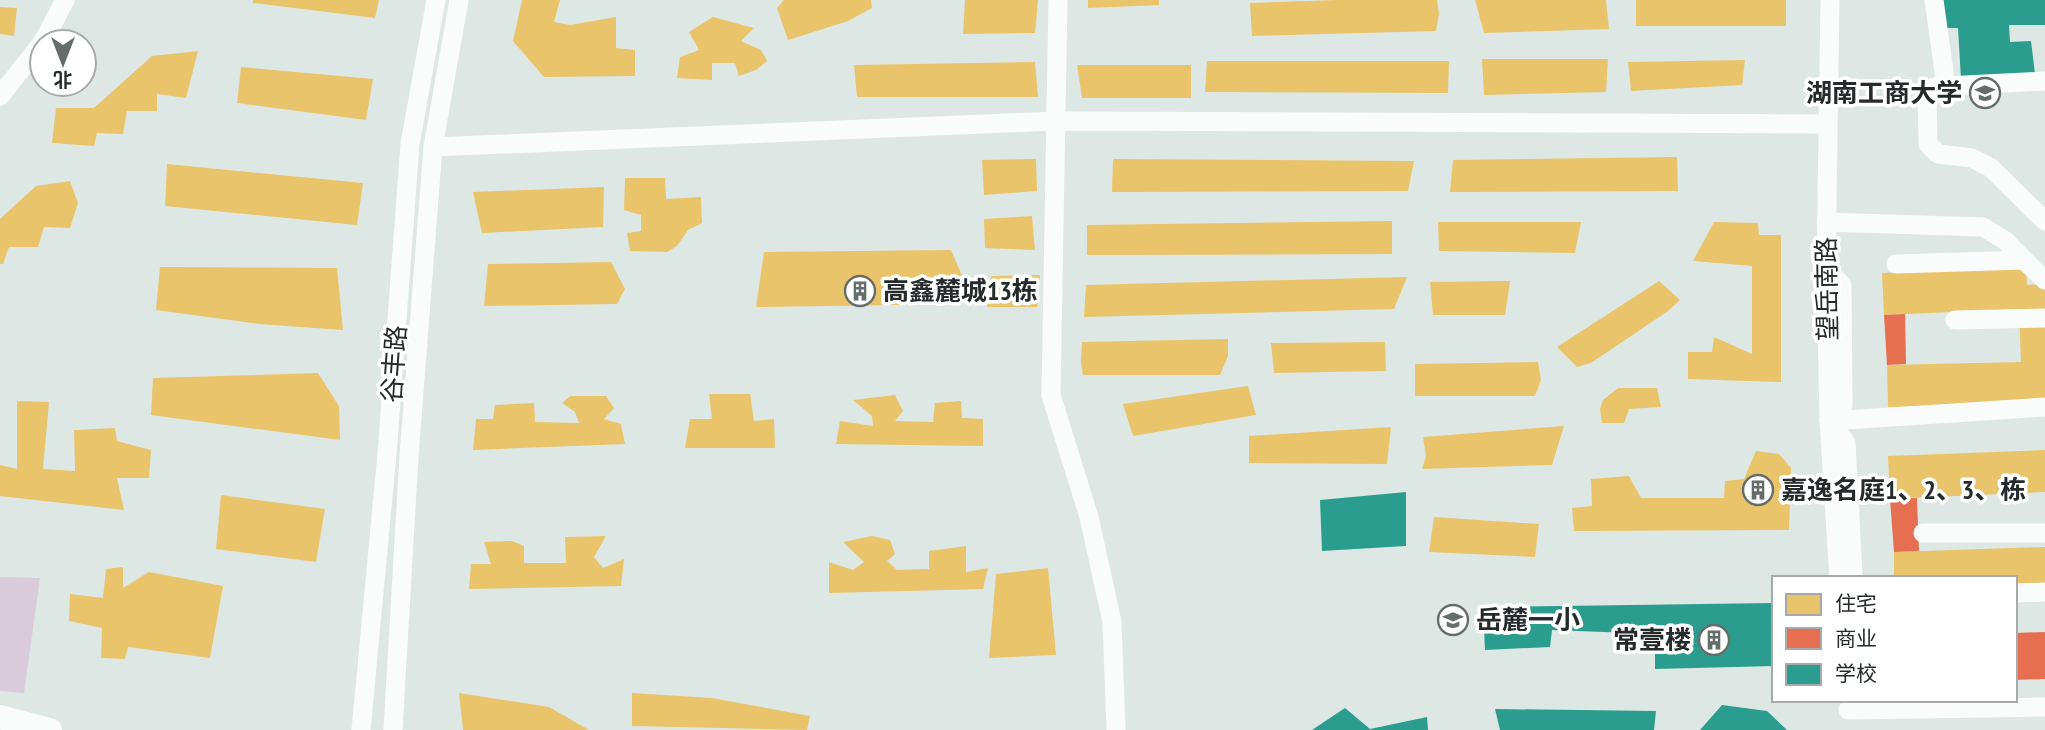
<svg xmlns="http://www.w3.org/2000/svg" width="2045" height="730" viewBox="0 0 2045 730" font-family="'PT Sans Narrow','Noto Sans SC',sans-serif">
<style>
.green{fill:#dacbdb}
.homes{fill:#e9c46a}
.shops{fill:#e76f51}
.schools{fill:#2a9d8f}
.lines{fill:none;stroke-linecap:round;stroke-linejoin:round}
.minor{stroke:#fafcfb;stroke-width:19}
.major{stroke:#fafcfb;stroke-width:24}
.labels{text-anchor:middle;stroke-width:7;stroke-linejoin:round;paint-order:stroke}
.poi-label{font-size:26px;font-weight:bold;fill:#242b2a;stroke:#fff;text-anchor:start}
.street-label{font-size:26px;fill:#242b2a;stroke:#fff}
</style>
<rect width="100%" height="100%" fill="#dde8e5"/>
<!-- green -->
<path class="green" d="M0 577 40 578 24 693 0 691Z"/>
<!-- homes -->
<g class="homes">
<path d="M253 0H379L375 18 253 3Z"/>
<path d="M522 0H560L554 22 570 25 616 17V48L635 50V76L544 77 513 41Z"/>
<path d="M784 0H871L872 8 848 21 788 40 777 8Z"/>
<path d="M965 0H1038L1035 33 963 34Z"/>
<path d="M1088 0H1159V5L1088 8Z"/>
<path d="M1336 0H1437L1439 14 1436 31 1252 36 1250 3Z"/>
<path d="M1475 0H1606L1609 29 1484 33Z"/>
<rect x="1636" y="0" width="150" height="26"/>
<path d="M0 7 17 8 14 36 0 34Z"/>
<path d="M713 17 754 28 741 41 761 50 767 61 756 70 739 76 735 63H712V80L677 78 680 57 699 50 689 32Z"/>
<path d="M198 51 186 98 157 94V111H127L123 134 97 133 94 146 52 143 56 108H94L152 56Z"/>
<path d="M1482 59H1608L1606 92 1484 95Z"/>
<path d="M1745 60 1742 85 1631 91 1628 62Z"/>
<path d="M1207 61H1449L1448 93 1205 92Z"/>
<path d="M1035 62 1038 97H857L854 65Z"/>
<path d="M1077 65H1191V98H1082Z"/>
<path d="M241 67 373 79 366 120 237 103Z"/>
<path d="M1677 157 1678 191 1450 192 1453 160Z"/>
<path d="M1036 159 1037 191 984 195 982 160Z"/>
<path d="M1113 159 1414 161 1408 191 1112 192Z"/>
<path d="M167 164 363 183 357 225 165 206Z"/>
<path d="M625 178H665L666 199 701 197 702 223 688 230 677 246 667 252 630 251 627 233 641 231V215L624 210Z"/>
<path d="M70 181 78 203 70 228 44 227 38 247H9L3 264H0V219L36 186Z"/>
<path d="M604 187 603 227 482 233 473 192Z"/>
<path d="M1032 216 1035 250 985 248 984 219Z"/>
<path d="M1392 221V254L1087 255V225Z"/>
<path d="M1438 222H1581L1575 253 1439 251Z"/>
<path d="M1714 222 1758 223 1759 235H1781V382L1688 379V352H1712L1714 337 1752 354V266L1693 261Z"/>
<path d="M951 250 963 278 962 304 756 307 764 252Z"/>
<path d="M611 262 625 289 617 304 484 306 488 264Z"/>
<path d="M160 267 337 268 343 330 259 324 156 310Z"/>
<path d="M2026 268 2027 285 2045 284V404L1888 407 1887 365 2021 362 2019 309 1884 315 1882 273Z"/>
<path d="M1040 275 1037 307H987L991 276Z"/>
<path d="M1407 277 1394 309 1084 317 1086 285Z"/>
<path d="M1510 281 1505 315H1433L1430 282Z"/>
<path d="M1659 281 1680 300 1668 311 1591 363 1577 367 1557 347Z"/>
<path d="M1228 339V356L1220 375H1083L1081 362 1082 342Z"/>
<path d="M1385 342 1386 371 1274 373 1271 343Z"/>
<path d="M1538 362 1541 380 1535 396H1415V364Z"/>
<path d="M318 373 339 406 340 440 151 415 153 378Z"/>
<path d="M1248 386 1256 415 1133 436 1123 404Z"/>
<path d="M1618 388H1657L1661 407 1629 409 1624 423H1602L1600 409 1603 400Z"/>
<path d="M709 394H750L754 421 774 419 775 448H685L690 419H712Z"/>
<path d="M895 395 903 411 895 421 933 422 935 403 961 401 962 418 983 419V446L836 444 840 421 873 426 872 416 853 400Z"/>
<path d="M570 396H606L614 408 604 419 621 424 625 444 473 450 476 419H493L495 405 534 403 535 422 579 423 575 412 562 403Z"/>
<path d="M17 401 49 402 43 469 75 471 74 430 115 428 117 441 151 450 149 478H117L124 510 0 496V465L17 469Z"/>
<path d="M1564 426 1552 465 1422 469 1426 456 1423 437Z"/>
<path d="M1391 427 1387 464 1249 463V436Z"/>
<path d="M2045 450V492L1890 499 1888 456Z"/>
<path d="M1756 451 1779 454 1791 468 1789 530 1574 531 1572 508 1592 506 1591 479 1629 476 1641 498H1724L1725 481 1744 479Z"/>
<path d="M221 495 325 509 316 562 216 549Z"/>
<path d="M1434 517 1539 524 1535 557 1429 552Z"/>
<path d="M606 536 594 557 603 568 624 559 621 586 469 589 471 564H491L484 542 512 541 524 546V563H566L565 537Z"/>
<path d="M872 536 890 540 895 554 887 561 897 570 929 569V551L966 546V572L988 568 983 589 829 593V562L853 570 864 562 843 542Z"/>
<path d="M2045 547V587L2015 588V578H1894V552Z"/>
<path d="M123 567V588L149 572 223 586 210 658 128 647 125 659 101 658 102 628 69 621 70 594 103 598 106 569Z"/>
<path d="M1048 568 1056 655 989 658 996 574Z"/>
<path d="M459 693 549 707 589 730H463Z"/>
<path d="M632 693 712 698 810 716 807 730 632 726Z"/>
</g>
<!-- shops -->
<g class="shops">
<path d="M1905 314 1906 364 1887 365 1884 315Z"/>
<path d="M1917 498 1919 551 1894 552 1890 499Z"/>
<path d="M2045 632V679L2015 680V633Z"/>
</g>
<!-- schools -->
<g class="schools">
<path d="M1942 0H2045V25H2009L2010 42 2031 41 2035 74 1961 79 1958 28H1943Z"/>
<path d="M1406 492V546L1322 551 1320 500Z"/>
<path d="M1774 603V666L1655 669V634L1552 630 1550 647 1485 650 1483 607Z"/>
<path d="M1722 705 1767 711 1787 730H1700Z"/>
<path d="M1345 708 1370 729 1427 717 1428 730H1312Z"/>
<path d="M1495 709 1656 711 1654 730H1500Z"/>
</g>
<g class="lines">
<!-- minor -->
<g class="minor">
<path d="M1058 0 1051 395 1089 517 1112 622 1116 730"/>
<path d="M1830 0 1826 269 1829 421 1839 578"/>
<path d="M1934 0 1946 86"/>
<path d="M43 42 65 0"/>
<path d="M2045 81 1946 86 1934 87 1927 95 1928 144 1938 154 1972 158 1991 168 2045 221"/>
<path d="M0 96 42 43"/>
<path d="M433 147 1056 121 1827 124"/>
<path d="M1826 222 1983 227 2006 241 2024 260"/>
<path d="M1896 264 2024 260 2045 280"/>
<path d="M1826 269 1842 285 1843 405 1829 421"/>
<path d="M1955 320 2045 318"/>
<path d="M1829 421 2045 407"/>
<path d="M1829 421 1846 443 1853 576"/>
<path d="M1923 533H2045"/>
<path d="M2015 593 2045 592"/>
<path d="M1848 710 2045 707"/>
<path d="M361 730 387 454 410 144 436 0"/>
<path d="M393 730 409 456 433 147 459 0"/>
</g>
<!-- major -->
<path class="major" d="M0 717 50 730"/>
</g>
<!-- icons -->
<defs>
<g id="school-ring" transform="scale(1.575)"><circle r="9.5" fill="#fff" stroke="#656d6b" stroke-width="1.5"/><path d="M0-5L7-2L0 1L-7-2ZM-4 1L0 2.5L4 1V4Q0 6-4 4Z" fill="#656d6b"/></g>
<g id="building-ring" transform="scale(1.575)"><circle r="9.5" fill="#fff" stroke="#656d6b" stroke-width="1.5"/><path d="M-4-6H4V6H1V3H-1V6H-4ZM-2.5-4.3h1.7v1.8h-1.7ZM.8-4.3h1.7v1.8H.8ZM-2.5-1h1.7V.8h-1.7ZM.8-1h1.7V.8H.8Z" fill="#656d6b"/></g>
</defs>
<g fill-rule="evenodd">
<use href="#school-ring" x="1985" y="93"/>
<use href="#building-ring" x="860" y="291"/>
<use href="#building-ring" x="1758" y="490"/>
<use href="#school-ring" x="1453" y="620"/>
<use href="#building-ring" x="1714" y="640"/>
</g>
<g class="labels">
<!-- poi labels -->
<g class="poi-label">
<text x="1962" y="102" text-anchor="end">湖南工商大学</text>
<text x="883" y="300">高鑫麓城13栋</text>
<text x="1781" y="499">嘉逸名庭1、2、3、栋</text>
<text x="1476" y="629">岳麓一小</text>
<text x="1691" y="649" text-anchor="end">常壹楼</text>
</g>
<!-- street labels -->
<g class="street-label">
<text transform="translate(1827 289) rotate(-91)" y="9">望岳南路</text>
<text transform="translate(394 364) rotate(-86)" y="9">谷丰路</text>
</g>
</g>
<!-- legend -->
<rect x="1772" y="576" width="245" height="126" fill="#ffffff" stroke="#a7aaaa" stroke-width="2"/>
<rect x="1786" y="594" width="35" height="21" fill="#e9c46a" stroke="#a7aaaa" stroke-width="2"/>
<text x="1835" y="611" font-size="21" fill="#242b2a">住宅</text>
<rect x="1786" y="628" width="35" height="21" fill="#e76f51" stroke="#a7aaaa" stroke-width="2"/>
<text x="1835" y="646" font-size="21" fill="#242b2a">商业</text>
<rect x="1786" y="664" width="35" height="21" fill="#2a9d8f" stroke="#a7aaaa" stroke-width="2"/>
<text x="1835" y="681" font-size="21" fill="#242b2a">学校</text>
<!-- north arrow -->
<g transform="translate(63 63) rotate(180)"><circle r="33" fill="#ffffff" stroke="#a7aaaa" stroke-width="2"/>
<path d="M0-5L12 26L0 18L-12 26Z" fill="#656d6b"/>
<text y="-10" font-size="19" font-weight="bold" text-anchor="middle" fill="#242b2a">北</text>
</g>
</svg>
